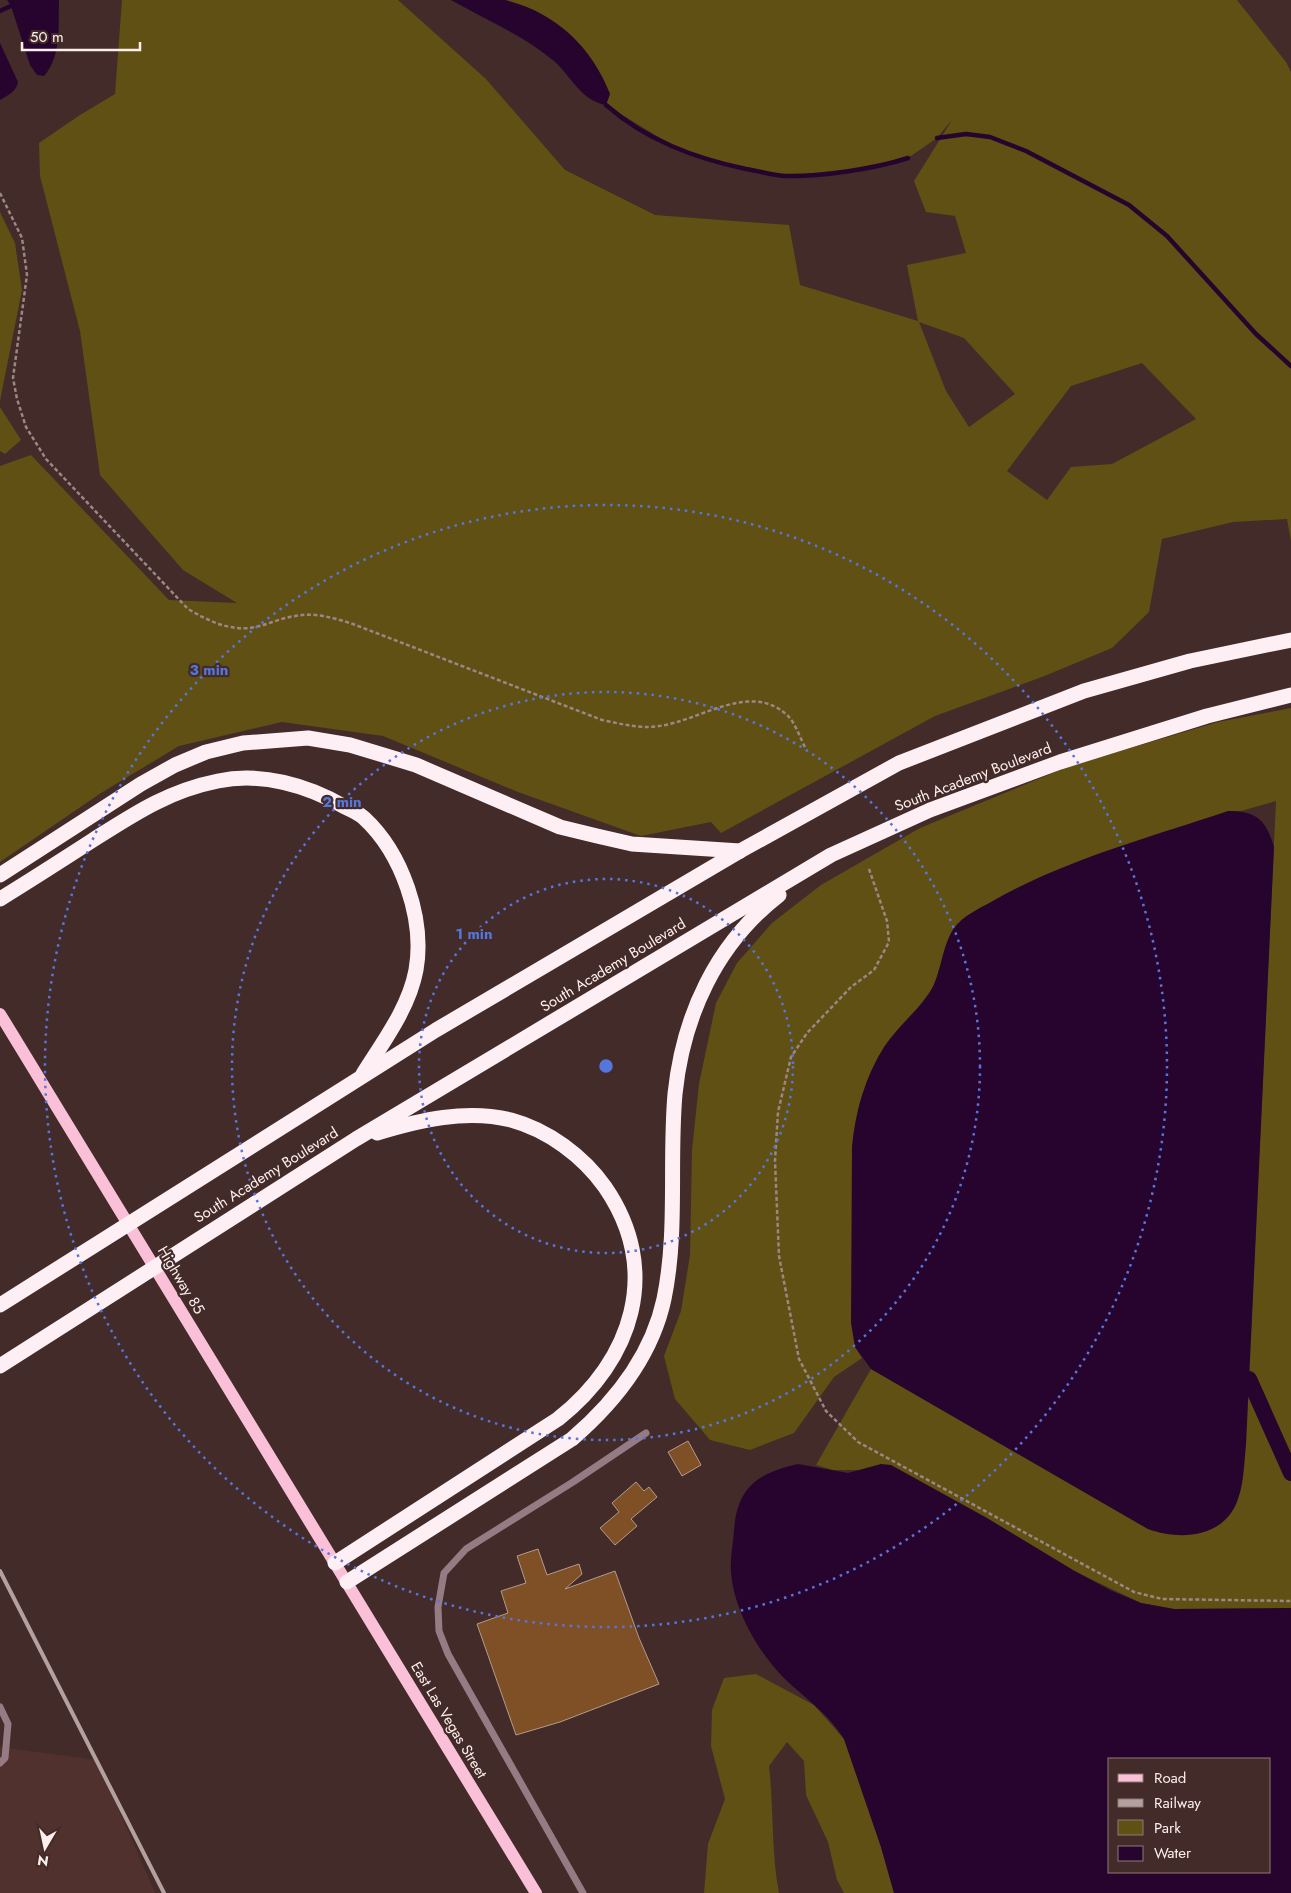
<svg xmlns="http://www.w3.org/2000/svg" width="1291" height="1893" viewBox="0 0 1291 1893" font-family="Jost,sans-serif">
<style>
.built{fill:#50312e}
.green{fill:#605014;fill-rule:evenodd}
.water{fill:#27042e;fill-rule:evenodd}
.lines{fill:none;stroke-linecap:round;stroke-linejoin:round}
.stream{stroke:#27042e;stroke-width:4.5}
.canal{stroke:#27042e;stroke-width:16}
.building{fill:#7f4f26;stroke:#b29c8c}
.path{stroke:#9b8785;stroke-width:2.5;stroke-dasharray:4 2.5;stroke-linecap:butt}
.service{stroke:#967a84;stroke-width:7}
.primary{stroke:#fac0d7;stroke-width:12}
.motorway{stroke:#fdeff4;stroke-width:15}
.rail{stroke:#b4a19f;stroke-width:4}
.ring{fill:none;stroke:#5576dd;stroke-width:2.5;stroke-dasharray:2.5 5}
.labels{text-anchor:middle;stroke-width:4.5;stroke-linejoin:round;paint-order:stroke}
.street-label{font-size:15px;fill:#feeeec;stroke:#422b29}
.centre{fill:#5576dd;stroke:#422b29;stroke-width:2.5}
.ring-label{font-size:15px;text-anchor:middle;font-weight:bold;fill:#5576dd;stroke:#422b29;stroke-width:4.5;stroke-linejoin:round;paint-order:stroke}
</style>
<rect width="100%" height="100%" fill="#422b29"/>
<!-- built -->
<path class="built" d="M0 1747 97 1760 155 1893H0Z"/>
<!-- green -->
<g class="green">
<path d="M122 0H398L486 79 565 170 655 215 789 225 800 285 918 321 907 265 966 253 955 216 926 212 914 181 952 120 937 138 908 158 883 166 783 176 731 166 678 149 606 105 610 93 499 0H1237L1286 62 1291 72V541L1287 519 1233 522 1162 539 1149 612 1112 648 1042 677 935 716 721 833 711 822 641 836 518 792 383 736 282 722 179 746 101 793 0 862V466L31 455 169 600 237 603 183 570 100 475 80 331 40 176 39 143 80 115 115 94ZM919 322 964 338 1015 394 969 427 946 391ZM1142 363 1196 419 1112 464 1071 467 1047 500 1007 471 1071 386Z"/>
<path d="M0 212 15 243 22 290 0 401Z"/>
<path d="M0 407 21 440 5 454 0 451Z"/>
<path d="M1291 708V1608L1174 1609 1141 1603 862 1470H833L816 1465 871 1369 1148 1529 1251 1331 1276 801 1241 811 1228 812 949 938 934 986 919 1006 899 1028 869 1077 860 1102 852 1147 855 1347 862 1358 834 1377 794 1433 750 1450 710 1440 675 1399 664 1356 681 1311 690 1255 692 1150 699 1084 716 1003 737 963 772 923 821 885 920 828 1070 766 1218 722Z"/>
<path d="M756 1674 814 1705 844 1739 881 1847 894 1893H844L837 1880 828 1842 806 1795 804 1761 787 1742 769 1766C774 1808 771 1851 779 1893H704L708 1844 725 1799 711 1746 712 1710 724 1678Z"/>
</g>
<!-- water -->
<g class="water">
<path d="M7 0H59C58 25 62 56 44 76L37 75 30 65 11 6Z"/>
<path d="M451 0C467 0 489 0 505 0 555 12 592 47 610 94L606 105C581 101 572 77 554 61 523 35 486 20 451 0Z"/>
<path d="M0 43 18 82C16 92 8 95 0 100Z"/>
<path d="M1228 811C1257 811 1266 820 1274 847L1246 1445C1244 1463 1244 1482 1238 1499 1225 1538 1180 1541 1148 1529L871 1369 855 1347 851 1323 852 1147C855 1113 865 1077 884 1047 896 1029 913 1015 926 998 942 978 940 949 954 928 963 916 978 909 991 902 1064 860 1148 838 1228 811Z"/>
<path d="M798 1464 848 1473 881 1464 891 1465 987 1518 1073 1570 1110 1590 1141 1603 1174 1609 1291 1608V1893H894L881 1847 844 1739C830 1716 808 1700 788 1682 760 1655 734 1612 731 1572 730 1559 733 1544 734 1531 737 1486 759 1473 798 1464ZM1110 1759H1270V1872H1110Z"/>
</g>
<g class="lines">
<!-- stream -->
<g class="stream">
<path d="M0 11 11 6"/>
<path d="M606 105C646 140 694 158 746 169 759 171 772 175 784 176 820 177 874 169 908 158"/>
<path d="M937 138 966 134 990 137 1026 151 1129 205 1167 236 1256 334 1291 366"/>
</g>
<!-- canal -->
<path class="canal" d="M1249 1379 1291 1473"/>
</g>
<!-- building -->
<g class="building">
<path d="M688 1441 701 1465 682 1476 668 1452Z"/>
<path d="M636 1482 644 1491 649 1487 657 1497 631 1519 637 1526 615 1545 600 1528 619 1512 612 1503Z"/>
<path d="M538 1549 547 1575 579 1564 582 1574 565 1589 615 1571 639 1638 659 1684 560 1722 516 1735 477 1624 508 1613 501 1591 526 1583 517 1556Z"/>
</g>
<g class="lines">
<!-- path -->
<g class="path">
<path d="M0 193 22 238 27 275 13 378 17 399 26 427 46 459 188 609C207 620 226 630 250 628 265 626 280 618 295 616 315 612 334 618 353 624L602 720C622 724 639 729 659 726 700 721 750 681 787 715 795 722 800 738 806 749"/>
<path d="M869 869 887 921 889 942 874 970 851 987 807 1033 791 1057 778 1112 775 1161 779 1256 799 1359 826 1411 858 1442 1134 1592 1162 1599 1291 1601"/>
</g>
<!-- service -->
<g class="service">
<path d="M0 1707 8 1724 5 1758 0 1763"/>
<path d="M583 1893 448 1654 439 1631 438 1607 444 1573 466 1549 573 1482 646 1433"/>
</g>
<!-- primary -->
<path class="primary" d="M0 1014 536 1893"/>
<!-- motorway -->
<g class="motorway">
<path d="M0 875 141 784 175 765 206 752 243 743 308 738 350 745 416 765 560 827 597 836 632 844 740 851"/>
<path d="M0 899C31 880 62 860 93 840 134 814 168 791 218 781 261 772 307 785 345 807 351 810 359 813 364 818 402 853 425 919 416 970 409 1008 383 1042 363 1074"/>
<path d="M0 1305 436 1030 740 851 899 763 1084 691 1190 661 1291 640"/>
<path d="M0 1366 356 1139 831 855 930 810 1060 762 1207 716 1291 695"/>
<path d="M335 1563 558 1419C633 1360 662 1270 605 1187 583 1156 548 1130 511 1120 466 1109 420 1120 377 1133"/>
<path d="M347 1582 572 1439C615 1402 652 1355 664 1299 678 1231 669 1162 675 1094 683 1016 716 944 779 895"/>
</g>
<!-- rail -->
<path class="rail" d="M0 1571 164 1893"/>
</g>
<!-- distance rings -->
<g class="ring">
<circle cx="606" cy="1066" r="187"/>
<circle cx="606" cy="1066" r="374"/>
<circle cx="606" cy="1066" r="561"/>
</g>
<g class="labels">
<!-- street labels -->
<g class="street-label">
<text transform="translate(973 777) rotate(-21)" y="5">South Academy Boulevard</text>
<text transform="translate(613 965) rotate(-31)" y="5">South Academy Boulevard</text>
<text transform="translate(266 1175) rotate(-32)" y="5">South Academy Boulevard</text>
<text transform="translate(181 1280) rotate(59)" y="5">Highway 85</text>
<text transform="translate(449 1720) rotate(59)" y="5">East Las Vegas Street</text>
</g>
</g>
<circle cx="606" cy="1066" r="8" class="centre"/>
<g class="ring-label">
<text x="209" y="675">3 min</text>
<text x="342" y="807">2 min</text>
<text x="474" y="939">1 min</text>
</g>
<!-- legend -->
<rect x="1108" y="1758" width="162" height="115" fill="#422b29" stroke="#8d7977"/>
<rect x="1118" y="1774" width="25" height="8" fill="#fac0d7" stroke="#8d7977"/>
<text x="1154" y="1783" font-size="15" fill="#feeeec">Road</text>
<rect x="1118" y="1799" width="25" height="8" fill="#b4a19f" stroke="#8d7977"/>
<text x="1154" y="1808" font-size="15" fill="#feeeec">Railway</text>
<rect x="1118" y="1820" width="25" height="15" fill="#605014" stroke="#8d7977"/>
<text x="1154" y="1833" font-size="15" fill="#feeeec">Park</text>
<rect x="1118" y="1846" width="25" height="15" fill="#27042e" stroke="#8d7977"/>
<text x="1154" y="1858" font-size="15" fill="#feeeec">Water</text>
<!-- north arrow -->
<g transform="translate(45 1848) rotate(189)" stroke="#422b29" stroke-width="4" paint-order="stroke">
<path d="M0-4L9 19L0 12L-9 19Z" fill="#feeeec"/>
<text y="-8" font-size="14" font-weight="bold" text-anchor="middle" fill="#feeeec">N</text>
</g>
<!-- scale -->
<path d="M22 42v8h118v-8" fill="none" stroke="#feeeec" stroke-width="2.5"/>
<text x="30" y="42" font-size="15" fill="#feeeec" stroke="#422b29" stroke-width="4" paint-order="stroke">50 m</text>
</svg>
